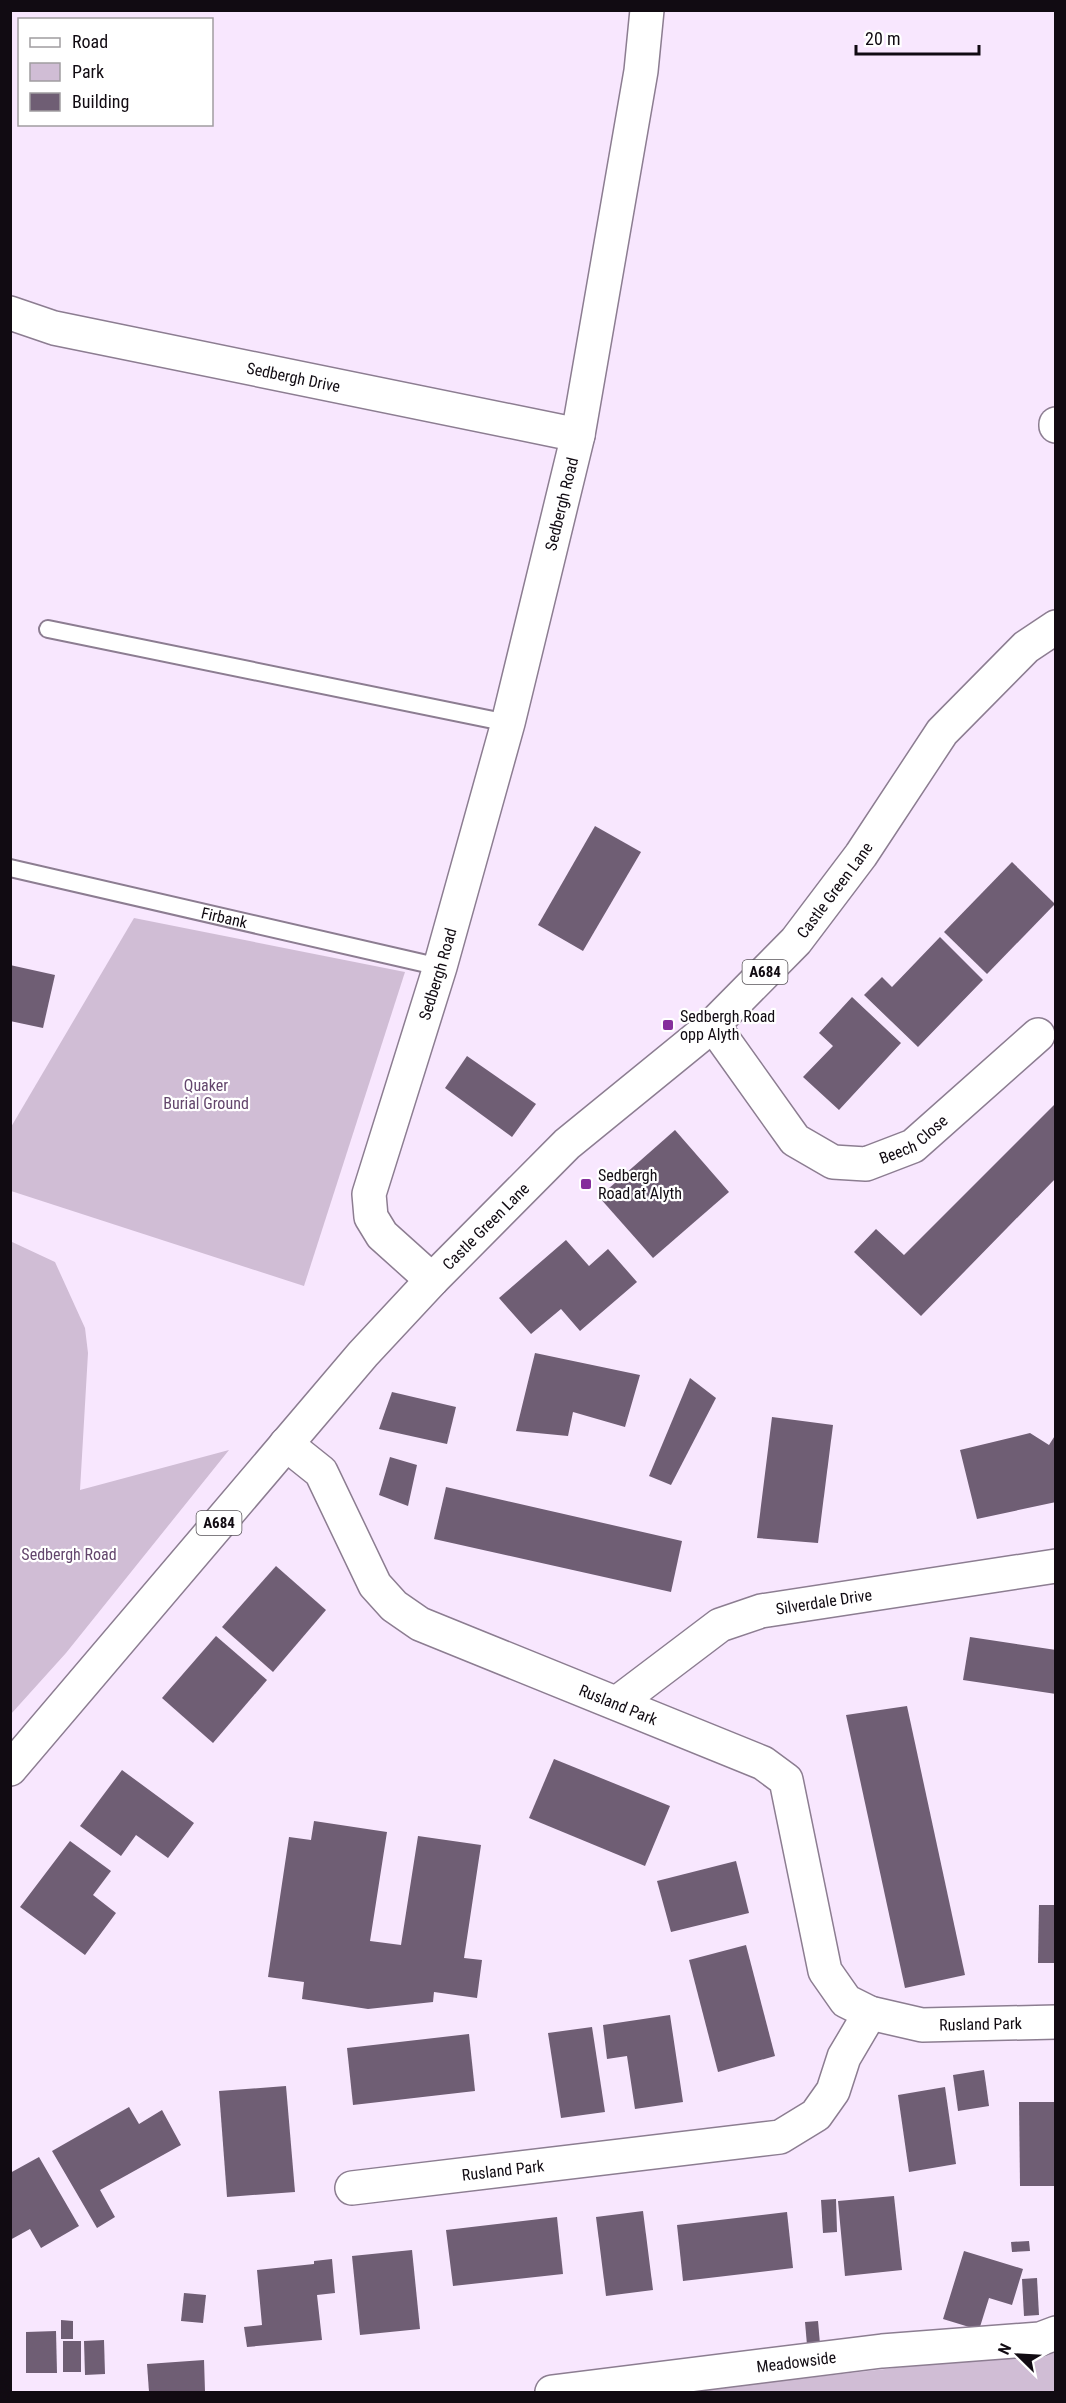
<svg xmlns="http://www.w3.org/2000/svg" width="1066" height="2403" viewBox="0 0 1066 2403" font-family="'Roboto Condensed',sans-serif">
<style>
.green{fill:#d0bdd5}
.building{fill:#6f5e74}
.lines{fill:none;stroke-linecap:round;stroke-linejoin:round}
.lane-casing{stroke:#8c7d91;stroke-width:20}
.street-casing{stroke:#8c7d91;stroke-width:36}
.highway-casing{stroke:#8c7d91;stroke-width:36}
.lane{stroke:#fff;stroke-width:16}
.street{stroke:#fff;stroke-width:33}
.highway{stroke:#fff;stroke-width:33}
.poi-dot{fill:#852e9c;stroke:#fff;stroke-width:2}
.labels{text-anchor:middle;stroke-width:4.5;stroke-linejoin:round;paint-order:stroke}
.shield{fill:#fff;stroke:#585459;stroke-width:1.5}
.shield-label{font-size:15px;font-weight:bold;fill:#110b12}
.street-label{font-size:16px;fill:#110b12;stroke:#fff}
.poi-label{font-size:16px;fill:#110b12;stroke:#fff;text-anchor:start}
.park-label{font-size:16px;fill:#63466c;stroke:#fff}
</style>
<rect width="100%" height="100%" fill="#f8e7fe"/>
<!-- green -->
<g class="green">
<path d="M134 918 405 972 304 1286 11 1191V1127Z"/>
<path d="M10 1241 55 1262 85 1328 88 1353 80 1490 229 1450 66 1653 11 1714Z"/>
<path d="M1045 2351H1055V2392H682Z"/>
</g>
<!-- building -->
<g class="building">
<path d="M595 826 641 852 583 951 538 925Z"/>
<path d="M1012 862 1055 904 987 974 944 932Z"/>
<path d="M940 937 983 980 918 1047 864 995 882 977 892 987Z"/>
<path d="M10 965 55 975 43 1028 10 1021Z"/>
<path d="M852 997 901 1043 839 1110 803 1077 833 1046 819 1033Z"/>
<path d="M467 1056 536 1104 512 1137 445 1088Z"/>
<path d="M1056 1103V1178L921 1316 854 1252 876 1229 904 1255Z"/>
<path d="M675 1130 729 1192 653 1258 599 1197Z"/>
<path d="M566 1240 589 1266 608 1249 637 1282 580 1331 561 1309 531 1334 499 1298Z"/>
<path d="M535 1353 640 1375 625 1427 573 1412 568 1436 516 1431Z"/>
<path d="M690 1378 716 1398 671 1485 649 1476Z"/>
<path d="M392 1392 456 1407 447 1444 379 1429Z"/>
<path d="M772 1417 833 1425 818 1543 757 1538Z"/>
<path d="M1030 1433 1049 1445 1056 1434V1502L977 1519 960 1450Z"/>
<path d="M390 1457 417 1465 408 1506 379 1495Z"/>
<path d="M446 1487 682 1541 671 1592 434 1539Z"/>
<path d="M276 1566 326 1610 273 1672 222 1627Z"/>
<path d="M216 1636 267 1680 213 1743 162 1698Z"/>
<path d="M970 1637 1056 1650V1694L963 1680Z"/>
<path d="M907 1706 965 1975 905 1988 846 1715Z"/>
<path d="M554 1759 670 1806 645 1866 529 1818Z"/>
<path d="M122 1770 194 1823 168 1858 136 1835 121 1856 80 1826Z"/>
<path d="M314 1821 387 1832 370 1941 401 1945 418 1836 481 1845 464 1958 482 1960 477 1998 434 1992 433 2002 368 2009 302 1999 304 1982 268 1977 289 1837 311 1840Z"/>
<path d="M70 1841 111 1871 93 1895 116 1913 85 1955 20 1907Z"/>
<path d="M736 1861 749 1913 671 1932 657 1881Z"/>
<path d="M1039 1905H1056V1963H1038Z"/>
<path d="M746 1945 775 2056 718 2072 689 1960Z"/>
<path d="M670 2015 683 2102 635 2109 627 2056 607 2059 603 2025Z"/>
<path d="M592 2027 605 2112 561 2118 548 2033Z"/>
<path d="M469 2034 475 2091 353 2105 347 2048Z"/>
<path d="M984 2070 989 2106 958 2111 953 2075Z"/>
<path d="M286 2086 295 2192 227 2197 219 2091Z"/>
<path d="M945 2087 956 2164 909 2172 898 2095Z"/>
<path d="M1019 2102H1056V2186H1020Z"/>
<path d="M129 2107 139 2124 162 2110 181 2145 100 2190 115 2217 97 2228 52 2151Z"/>
<path d="M39 2157 79 2226 41 2248 30 2229 10 2240V2173Z"/>
<path d="M894 2196 902 2270 845 2276 838 2201Z"/>
<path d="M836 2199 837 2232 823 2233 821 2200Z"/>
<path d="M643 2211 653 2290 606 2296 596 2217Z"/>
<path d="M787 2212 793 2268 683 2281 677 2225Z"/>
<path d="M557 2217 563 2274 453 2286 446 2230Z"/>
<path d="M1029 2241 1030 2251 1012 2252 1011 2242Z"/>
<path d="M412 2250 420 2329 360 2335 352 2256Z"/>
<path d="M964 2251 1023 2269 1012 2305 989 2298 979 2330 943 2319Z"/>
<path d="M332 2259 335 2293 317 2295 322 2340 247 2347 244 2327 262 2325 257 2270 314 2264V2261Z"/>
<path d="M1037 2278 1039 2315 1024 2316 1022 2279Z"/>
<path d="M184 2293 206 2295 203 2323 181 2321Z"/>
<path d="M61 2320 73 2321V2339H61Z"/>
<path d="M818 2321 820 2344 807 2345 805 2322Z"/>
<path d="M56 2331 57 2373H26V2332Z"/>
<path d="M104 2340 105 2374 85 2375 84 2341Z"/>
<rect x="63" y="2341" width="18" height="31"/>
<path d="M204 2360 205 2392H149L147 2364Z"/>
</g>
<g class="lines">
<!-- lane casing -->
<g class="lane-casing">
<g id="lane">
<path d="M48 629 508 723"/>
<path id="s1" d="M10 868 440 967"/>
</g>
</g>
<!-- street casing -->
<g class="street-casing">
<g id="street">
<path id="s2" d="M10 313 54 328 578 435"/>
<path d="M1056 424V426"/>
<path id="s3" d="M713 1025 795 1140 833 1162 866 1164 913 1146 1038 1035"/>
<path id="s4" d="M432 1280 382 1235 371 1217 369 1194 440 967 508 723 578 435 641 71 647 10"/>
<path id="s5" d="M286 1444 321 1472 375 1585 394 1606 420 1624 763 1763 786 1780 825 1971 846 2001 870 2013 922 2025 1056 2022"/>
<path id="s6" d="M617 1703 720 1625 761 1611 1056 1566"/>
<path id="s7" d="M352 2188 780 2137 816 2115 833 2091 844 2057 870 2013"/>
<path id="s8" d="M552 2392 882 2351 1040 2339 1056 2333"/>
</g>
</g>
<!-- highway casing -->
<g class="highway-casing">
<g id="highway">
<path id="s9" d="M10 1769 363 1354 432 1280 567 1144 713 1025 796 941 861 855 942 732 1026 647 1056 627"/>
</g>
</g>
<!-- lane -->
<use href="#lane" class="lane"/>
<!-- street -->
<use href="#street" class="street"/>
<!-- highway -->
<use href="#highway" class="highway"/>
</g>
<!-- markers -->
<g class="poi-dot">
<rect x="662" y="1019" width="12" height="12" rx="3"/>
<rect x="580" y="1178" width="12" height="12" rx="3"/>
</g>
<g class="labels">
<!-- shield labels -->
<g class="shield">
<rect x="742.5" y="960" width="45" height="24" rx="4.5"/>
<rect x="196.5" y="1511" width="45" height="24" rx="4.5"/>
</g>
<g class="shield-label">
<text x="765" y="977">A684</text>
<text x="219" y="1528">A684</text>
</g>
<!-- street labels -->
<g class="street-label">
<text dy="6" stroke="none"><textPath href="#s2" startOffset="291">Sedbergh Drive</textPath></text>
<text dy="6" stroke="none"><textPath href="#s4" startOffset="828">Sedbergh Road</textPath></text>
<text dy="6" stroke="none"><textPath href="#s9" startOffset="1208">Castle Green Lane</textPath></text>
<text dy="6" stroke="none"><textPath href="#s1" startOffset="220">Firbank</textPath></text>
<text dy="6" stroke="none"><textPath href="#s4" startOffset="342">Sedbergh Road</textPath></text>
<text dy="6" stroke="none"><textPath href="#s3" startOffset="272">Beech Close</textPath></text>
<text dy="6" stroke="none"><textPath href="#s9" startOffset="722">Castle Green Lane</textPath></text>
<text dy="6" stroke="none"><textPath href="#s6" startOffset="236">Silverdale Drive</textPath></text>
<text dy="6" stroke="none"><textPath href="#s5" startOffset="444">Rusland Park</textPath></text>
<text dy="6" stroke="none"><textPath href="#s5" startOffset="999">Rusland Park</textPath></text>
<text dy="6" stroke="none"><textPath href="#s7" startOffset="152">Rusland Park</textPath></text>
<text dy="6" stroke="none"><textPath href="#s8" startOffset="246">Meadowside</textPath></text>
</g>
<!-- poi labels -->
<g class="poi-label">
<text x="680" y="1022">Sedbergh Road<tspan x="680" dy="18">opp Alyth</tspan></text>
<text x="598" y="1181">Sedbergh<tspan x="598" dy="18">Road at Alyth</tspan></text>
</g>
<!-- park labels -->
<g class="park-label">
<text x="206" y="1091">Quaker<tspan x="206" dy="18">Burial Ground</tspan></text>
<text x="69" y="1560">Sedbergh Road</text>
</g>
</g>
<!-- border -->
<rect width="1066" height="2403" fill="none" stroke="#110b12" stroke-width="24"/>
<!-- legend -->
<rect x="18" y="18" width="195" height="108" fill="#ffffff" stroke="#a09da0" stroke-width="1.5"/>
<rect x="30" y="38" width="30" height="9" fill="#ffffff" stroke="#a09da0" stroke-width="1.5"/>
<text x="72" y="48" font-size="18" fill="#110b12">Road</text>
<rect x="30" y="63" width="30" height="18" fill="#d0bdd5" stroke="#a09da0" stroke-width="1.5"/>
<text x="72" y="78" font-size="18" fill="#110b12">Park</text>
<rect x="30" y="93" width="30" height="18" fill="#6f5e74" stroke="#a09da0" stroke-width="1.5"/>
<text x="72" y="108" font-size="18" fill="#110b12">Building</text>
<!-- north arrow -->
<g transform="translate(1018 2355) rotate(294)" stroke="#ffffff" stroke-width="4.5" paint-order="stroke">
<path d="M0-4.5L10 22L0 15L-10 22Z" fill="#110b12"/>
<text y="-9" font-size="16" font-weight="bold" text-anchor="middle" fill="#110b12">N</text>
</g>
<!-- scale -->
<path d="M856 45v9h123v-9" fill="none" stroke="#110b12" stroke-width="3"/>
<text x="865" y="45" font-size="18" fill="#110b12" stroke="#ffffff" stroke-width="4.5" paint-order="stroke">20 m</text>
</svg>
